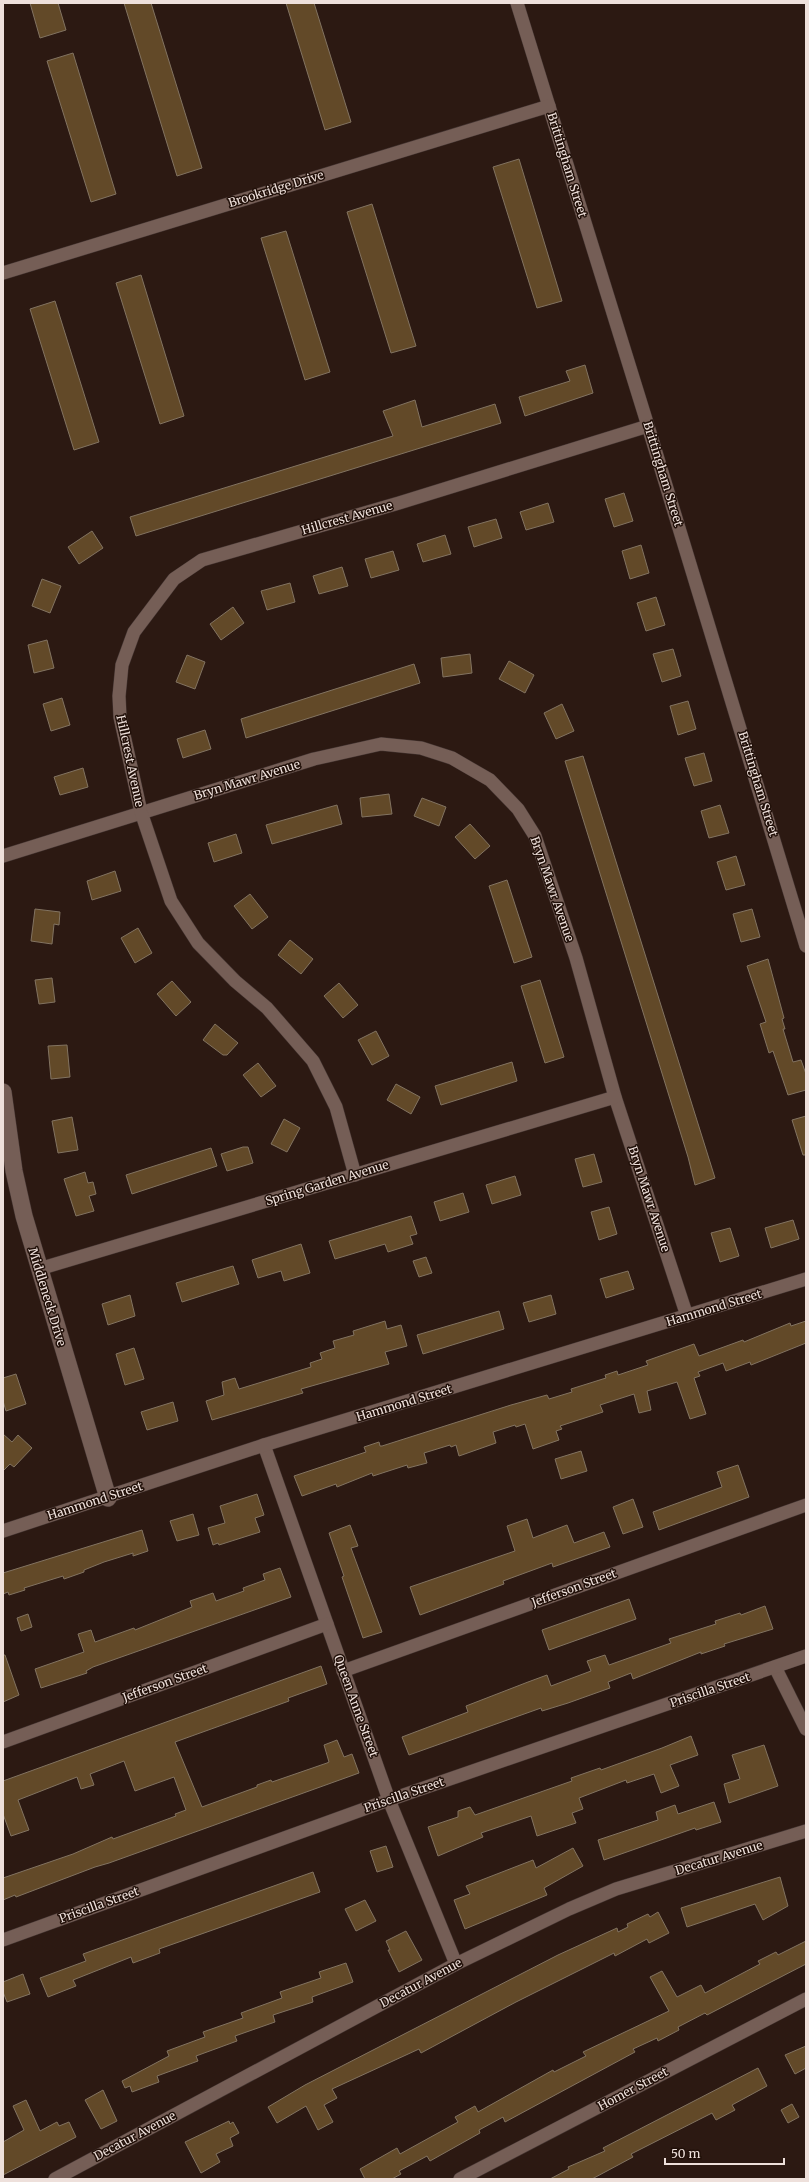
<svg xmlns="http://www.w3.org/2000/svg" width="809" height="2182" viewBox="0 0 809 2182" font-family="Merriweather,serif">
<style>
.building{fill:#624928;stroke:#827361}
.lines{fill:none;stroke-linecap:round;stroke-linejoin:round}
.minor-casing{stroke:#433431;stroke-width:14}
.tertiary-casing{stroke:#433431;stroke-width:18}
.minor{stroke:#755e56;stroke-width:13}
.tertiary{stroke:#755e56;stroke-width:17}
.labels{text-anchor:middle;stroke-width:3;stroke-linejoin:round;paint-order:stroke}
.street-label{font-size:12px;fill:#eee0db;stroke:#211009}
</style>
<rect width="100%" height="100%" fill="#2c1912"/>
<!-- building -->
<g class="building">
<path d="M30 3H58L66 30 40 38Z"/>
<path d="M124 3H151L202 168 177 176Z"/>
<path d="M286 3H314L351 122 325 130Z"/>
<path d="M73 53 116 194 91 202 47 61Z"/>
<path d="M519 159 562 301 537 308 493 167Z"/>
<path d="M372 204 416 346 391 353 347 212Z"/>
<path d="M286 231 330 372 305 380 261 238Z"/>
<path d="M141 275 184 416 160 424 116 283Z"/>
<path d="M55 301 99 442 74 450 30 309Z"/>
<path d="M585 365 593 393 525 416 519 397 570 381 566 371Z"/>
<path d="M415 400 422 427 495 404 501 423 136 536 130 517 393 436 383 411Z"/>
<path d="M624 493 633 521 614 527 605 499Z"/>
<path d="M548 503 554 522 526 530 520 512Z"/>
<path d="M496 519 502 538 474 547 468 527Z"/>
<path d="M92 531 103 548 79 564 68 547Z"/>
<path d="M445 535 451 554 423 562 417 544Z"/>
<path d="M641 545 649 573 630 579 622 551Z"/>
<path d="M393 551 399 570 371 578 365 559Z"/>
<path d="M342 567 348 586 319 594 313 576Z"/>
<path d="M42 579 61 586 50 613 32 606Z"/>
<path d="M290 583 295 602 267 610 261 591Z"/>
<path d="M656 597 665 625 646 631 637 603Z"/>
<path d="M233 607 244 623 221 640 210 624Z"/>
<path d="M47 640 54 668 34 673 28 645Z"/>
<path d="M673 649 681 676 662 682 653 654Z"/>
<path d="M470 654 472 673 443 677 441 658Z"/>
<path d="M187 655 205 662 195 689 176 682Z"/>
<path d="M509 661 534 675 525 693 499 679Z"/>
<path d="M414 664 420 683 246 738 241 719Z"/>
<path d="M62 698 70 725 51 731 43 704Z"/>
<path d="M688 701 696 729 678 735 670 706Z"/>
<path d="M562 704 574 731 556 739 544 713Z"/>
<path d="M205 730 211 749 183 758 177 739Z"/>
<path d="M704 753 712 781 694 786 685 758Z"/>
<path d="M583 756 715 1178 695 1185 688 1157 565 761Z"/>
<path d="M83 768 88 787 60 795 54 777Z"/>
<path d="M389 794 392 814 362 817 360 798Z"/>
<path d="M422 798 446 807 439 826 414 816Z"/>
<path d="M337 805 342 824 272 844 266 825Z"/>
<path d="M720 805 729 833 709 838 701 811Z"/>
<path d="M470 824 490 846 475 859 455 837Z"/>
<path d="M236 834 242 853 214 862 208 843Z"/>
<path d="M736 856 745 885 726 890 717 862Z"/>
<path d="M115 871 121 891 92 900 87 881Z"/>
<path d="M507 880 532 957 514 963 489 886Z"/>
<path d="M250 894 268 917 252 929 234 906Z"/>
<path d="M35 909 60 912 59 925 54 924 52 944 31 941Z"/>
<path d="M752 909 760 937 741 942 733 914Z"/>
<path d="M138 928 152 953 135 963 121 938Z"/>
<path d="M290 940 313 959 301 974 278 955Z"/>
<path d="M768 959 784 1018 782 1019 785 1029H783L793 1062 801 1060 806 1074V1090L788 1095 773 1051 769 1053 760 1024 766 1022 747 966Z"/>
<path d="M52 978 55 1002 39 1004 35 980Z"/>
<path d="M540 980 564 1057 545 1063 521 986Z"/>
<path d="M172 981 191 1002 176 1016 157 994Z"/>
<path d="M339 983 358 1005 343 1018 324 996Z"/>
<path d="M215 1024 238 1043 227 1055H223L203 1040Z"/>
<path d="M376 1031 389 1056 372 1065 358 1040Z"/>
<path d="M67 1045 70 1077 51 1079 48 1046Z"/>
<path d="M512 1062 517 1081 441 1105 435 1086Z"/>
<path d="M258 1063 276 1086 261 1097 243 1075Z"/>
<path d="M396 1084 420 1097 411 1114 387 1100Z"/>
<path d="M806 1116V1155H803L792 1120Z"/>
<path d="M72 1117 78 1150 58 1153 52 1121Z"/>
<path d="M284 1119 300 1128 287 1152 271 1144Z"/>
<path d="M243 1147H248L253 1163 227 1171 221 1154Z"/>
<path d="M211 1148 217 1166 132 1194 126 1175Z"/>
<path d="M594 1154 602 1182 583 1187 575 1159Z"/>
<path d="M85 1172 88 1183 93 1182 96 1194 89 1196 94 1211 76 1216 64 1179Z"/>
<path d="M515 1176 521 1195 492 1204 486 1185Z"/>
<path d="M463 1193 469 1212 440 1221 434 1202Z"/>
<path d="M609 1207 617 1234 599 1240 591 1212Z"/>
<path d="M411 1216 417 1234 410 1236 413 1244 388 1252 385 1244 335 1259 329 1241Z"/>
<path d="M793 1220 799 1239 771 1248 765 1228Z"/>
<path d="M730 1228 739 1256 720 1262 711 1233Z"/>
<path d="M301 1244 310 1273 284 1281 281 1271 258 1278 252 1260Z"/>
<path d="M426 1257 432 1273 419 1277 413 1261Z"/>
<path d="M233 1266 239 1284 182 1302 176 1283Z"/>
<path d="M628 1271 634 1289 606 1298 600 1279Z"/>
<path d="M130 1295 135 1316 108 1325 102 1304Z"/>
<path d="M551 1295 556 1314 529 1322 523 1303Z"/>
<path d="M499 1311 504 1329 423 1354 417 1335Z"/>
<path d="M385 1321 387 1329 401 1325 407 1346 385 1352 389 1364 301 1389 303 1393 212 1420 206 1401 224 1395 222 1382 235 1378 239 1389 311 1367 310 1363 322 1359 320 1353 335 1348 333 1341 354 1335 353 1331Z"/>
<path d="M806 1321V1343L751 1365 750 1362 726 1371 723 1363 698 1372 700 1376 694 1378 706 1414 690 1419 677 1382 647 1391 651 1410 639 1413 634 1394 600 1405 603 1412 560 1426 562 1429 556 1431 559 1440 533 1449 525 1424 516 1427 515 1425 493 1432 496 1443 459 1456 456 1445 451 1447 450 1445 424 1453 427 1463 408 1468 407 1465 373 1476 372 1473 337 1487 336 1484 302 1496 294 1476 366 1452 364 1447 379 1442 380 1446H382L511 1405 547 1395 549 1399 572 1392 571 1389 606 1378 605 1375 617 1371 618 1375 648 1365 646 1361 694 1344 699 1356 743 1340 744 1342 790 1323 791 1326Z"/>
<path d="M134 1348 144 1379 125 1385 116 1354Z"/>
<path d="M16 1374 26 1404 6 1411 3 1401V1378Z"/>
<path d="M173 1402 178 1421 147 1430 141 1412Z"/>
<path d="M3 1434 12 1442 18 1435 32 1448 14 1467 10 1464 3 1471Z"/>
<path d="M581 1451 587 1471 561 1479 555 1459Z"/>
<path d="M738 1465 749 1497 659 1530 653 1512 722 1487 717 1472Z"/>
<path d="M257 1494 264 1515 255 1518 260 1532 219 1545 218 1543 213 1545 208 1528 225 1523 220 1506Z"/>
<path d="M633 1499 643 1527 623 1534 613 1507Z"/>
<path d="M193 1514 199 1535 177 1541 170 1521Z"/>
<path d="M527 1519 533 1538 567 1525 574 1543 604 1532 610 1547 553 1567 552 1563 503 1581 504 1584 420 1615 410 1587 515 1551 507 1526Z"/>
<path d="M350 1525 358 1546 351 1548 382 1632 363 1638 342 1577 344 1576 329 1533Z"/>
<path d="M142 1530 148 1551 133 1556V1553L104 1562 84 1570V1572L64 1579 63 1576 24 1588 25 1590 9 1595 8 1592 3 1594V1573Z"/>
<path d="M280 1568 291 1597 93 1667 86 1671 87 1673 41 1688 35 1669 84 1652 78 1634 91 1630 95 1642 134 1628 135 1630 192 1607 190 1601 213 1593 216 1601 244 1591 243 1588 265 1580 263 1574Z"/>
<path d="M629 1599 636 1619 549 1650 542 1630Z"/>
<path d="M765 1606 773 1629 724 1644 725 1646 701 1654V1652L633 1679 631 1673 608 1682 610 1688 568 1703 542 1711 541 1708 409 1755 402 1737 468 1712 466 1706 528 1682 547 1675 551 1686 591 1671 587 1661 605 1655 609 1665 671 1643 669 1639 716 1624 715 1621 740 1613 741 1615Z"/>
<path d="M28 1614 32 1627 21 1631 17 1618Z"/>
<path d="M3 1655H5L19 1695 3 1702Z"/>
<path d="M321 1666 327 1684 288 1698 289 1701 175 1742 202 1807 257 1787V1785L271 1780 272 1782 327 1763 329 1762 324 1745 337 1740 344 1757 352 1754 359 1773 109 1863 95 1867 16 1897 15 1895 3 1900V1878L73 1854 112 1837 113 1839 176 1816 175 1814 186 1810 174 1777 135 1791 124 1761 90 1774 94 1785 81 1789 77 1777 18 1800 29 1830 11 1836 3 1814V1781Z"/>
<path d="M691 1736 698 1755 670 1765 679 1786 661 1793 654 1774 627 1783 626 1780 579 1798 583 1809 572 1813 576 1823 537 1836 531 1816 481 1833 483 1837 438 1856 428 1827 458 1817V1811L470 1807 475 1815 572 1781 571 1778 600 1768 601 1770 662 1748Z"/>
<path d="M764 1745 778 1786 729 1803 724 1784 740 1779 732 1755Z"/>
<path d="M714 1802 721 1822 696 1830 695 1828 604 1860 598 1840 658 1820 656 1812 675 1805 678 1814Z"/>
<path d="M386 1846 393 1867 377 1872 370 1851Z"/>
<path d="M573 1848 583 1866 544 1888 547 1895 465 1929 454 1900 470 1894 466 1886 533 1860 536 1868Z"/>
<path d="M313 1872 320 1892 159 1949 160 1953 133 1963 131 1957 73 1980 76 1986 48 1997 40 1978 86 1961 83 1954Z"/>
<path d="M780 1877 788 1906 763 1920 755 1904 687 1927 681 1908Z"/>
<path d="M365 1900 376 1921 356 1931 345 1909Z"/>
<path d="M658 1912 669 1933 649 1943 647 1939 615 1956 614 1953 516 2002 421 2053 419 2049 332 2089 337 2098 324 2105 333 2122 318 2130 306 2106 277 2123 268 2107 305 2085 558 1955 617 1928 618 1932 628 1927 627 1924 648 1914 650 1917Z"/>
<path d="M406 1931 422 1960 399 1972 388 1950H390L386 1941Z"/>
<path d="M806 1941V1964L707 2015 705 2013 678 2027 679 2030 658 2041 657 2038 633 2049 635 2052 505 2122 503 2117 479 2130 480 2133 430 2161 427 2156 399 2171 401 2174 392 2179H365L360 2169 397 2148 400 2154 458 2122 455 2117 475 2106 478 2112 553 2070 554 2072 586 2056 583 2052 669 2011 650 1977 662 1971 677 1997 701 1985 705 1993 760 1964 758 1961 776 1952 778 1955Z"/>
<path d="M346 1963 353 1982 312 1997 313 2002 273 2015 275 2022 235 2036 237 2041 196 2056 198 2061 157 2076 159 2082 132 2092 130 2086 125 2088 122 2081 169 2056 167 2051 205 2037 203 2032 243 2018 241 2013 282 1998 280 1992 321 1978 319 1972Z"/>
<path d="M23 1974 30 1994 7 2002 3 1992V1982Z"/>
<path d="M806 2046V2068L795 2074 785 2055Z"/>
<path d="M758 2068 767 2086 732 2105 735 2110 716 2120 712 2113 631 2154 633 2157 592 2179H550L569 2169 568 2167 605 2151 603 2148Z"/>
<path d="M103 2090 117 2121 101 2129 85 2100Z"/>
<path d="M26 2100 40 2131 57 2122 59 2126 69 2122 76 2137 3 2175V2142L24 2130 13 2106Z"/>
<path d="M792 2104 799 2117 788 2123 781 2110Z"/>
<path d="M229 2121 230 2124 233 2122 239 2133 230 2138 233 2146 216 2154 220 2162 201 2173 185 2142Z"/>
</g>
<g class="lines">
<!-- minor casing -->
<g class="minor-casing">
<g id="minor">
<path d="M517 3 648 426 806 946"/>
<path d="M3 273 549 106"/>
<path d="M3 856 314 759 381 744 421 748 452 758 490 780 518 809 535 836 576 958 615 1097 687 1316"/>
<path d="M355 1175 336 1107 313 1061 267 1008 235 981 198 943 171 901 141 812 120 717 119 696 122 665 134 632 174 579 202 560 399 503 648 426"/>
<path d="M39 1269 615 1097"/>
<path d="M264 1445 389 1800 456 1964"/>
<path d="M3 1531 264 1445 806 1279"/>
<path d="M775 1667 806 1729"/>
<path d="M343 1671 806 1505"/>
<path d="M3 1742 327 1624"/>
<path d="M3 1940 389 1800 806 1656"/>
<path d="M55 2179 456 1964 569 1909 616 1889 806 1831"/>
<path d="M460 2179 806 1999"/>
</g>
</g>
<!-- tertiary casing -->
<g class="tertiary-casing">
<path id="tertiary" d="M3 1092 14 1171 24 1216 108 1498"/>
</g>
<!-- minor -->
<use href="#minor" class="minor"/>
<!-- tertiary -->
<use href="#tertiary" class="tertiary"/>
</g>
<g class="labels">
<!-- street labels -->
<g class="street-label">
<text transform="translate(567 165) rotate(73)" y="4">Brittingham Street</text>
<text transform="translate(276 189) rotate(-17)" y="4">Brookridge Drive</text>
<text transform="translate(663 474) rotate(73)" y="4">Brittingham Street</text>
<text transform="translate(347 518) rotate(-16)" y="4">Hillcrest Avenue</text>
<text transform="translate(130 761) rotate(78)" y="4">Hillcrest Avenue</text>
<text transform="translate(247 780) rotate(-17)" y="4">Bryn Mawr Avenue</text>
<text transform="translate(758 784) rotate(73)" y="4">Brittingham Street</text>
<text transform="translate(552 889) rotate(71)" y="4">Bryn Mawr Avenue</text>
<text transform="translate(327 1183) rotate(-17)" y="4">Spring Garden Avenue</text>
<text transform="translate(649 1199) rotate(72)" y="4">Bryn Mawr Avenue</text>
<text transform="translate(47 1297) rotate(73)" y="4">Middleneck Drive</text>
<text transform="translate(714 1308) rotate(-17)" y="4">Hammond Street</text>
<text transform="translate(404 1403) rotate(-17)" y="4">Hammond Street</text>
<text transform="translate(95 1501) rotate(-18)" y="4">Hammond Street</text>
<text transform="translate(574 1588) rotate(-20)" y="4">Jefferson Street</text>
<text transform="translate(165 1683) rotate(-20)" y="4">Jefferson Street</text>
<text transform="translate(710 1690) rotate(-19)" y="4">Priscilla Street</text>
<text transform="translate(356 1706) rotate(70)" y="4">Queen Anne Street</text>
<text transform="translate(404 1795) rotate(-19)" y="4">Priscilla Street</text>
<text transform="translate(719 1858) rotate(-17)" y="4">Decatur Avenue</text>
<text transform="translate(99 1905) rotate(-20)" y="4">Priscilla Street</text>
<text transform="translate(421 1983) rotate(-28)" y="4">Decatur Avenue</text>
<text transform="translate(633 2089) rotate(-28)" y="4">Homer Street</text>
<text transform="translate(135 2136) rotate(-28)" y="4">Decatur Avenue</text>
</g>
</g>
<!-- border -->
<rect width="809" height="2182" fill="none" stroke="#eee0db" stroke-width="8"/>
<!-- scale -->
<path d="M665 2158v6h119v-6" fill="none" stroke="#eee0db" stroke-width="2"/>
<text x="671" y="2158" font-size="12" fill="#eee0db" stroke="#211009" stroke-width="3" paint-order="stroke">50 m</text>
</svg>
